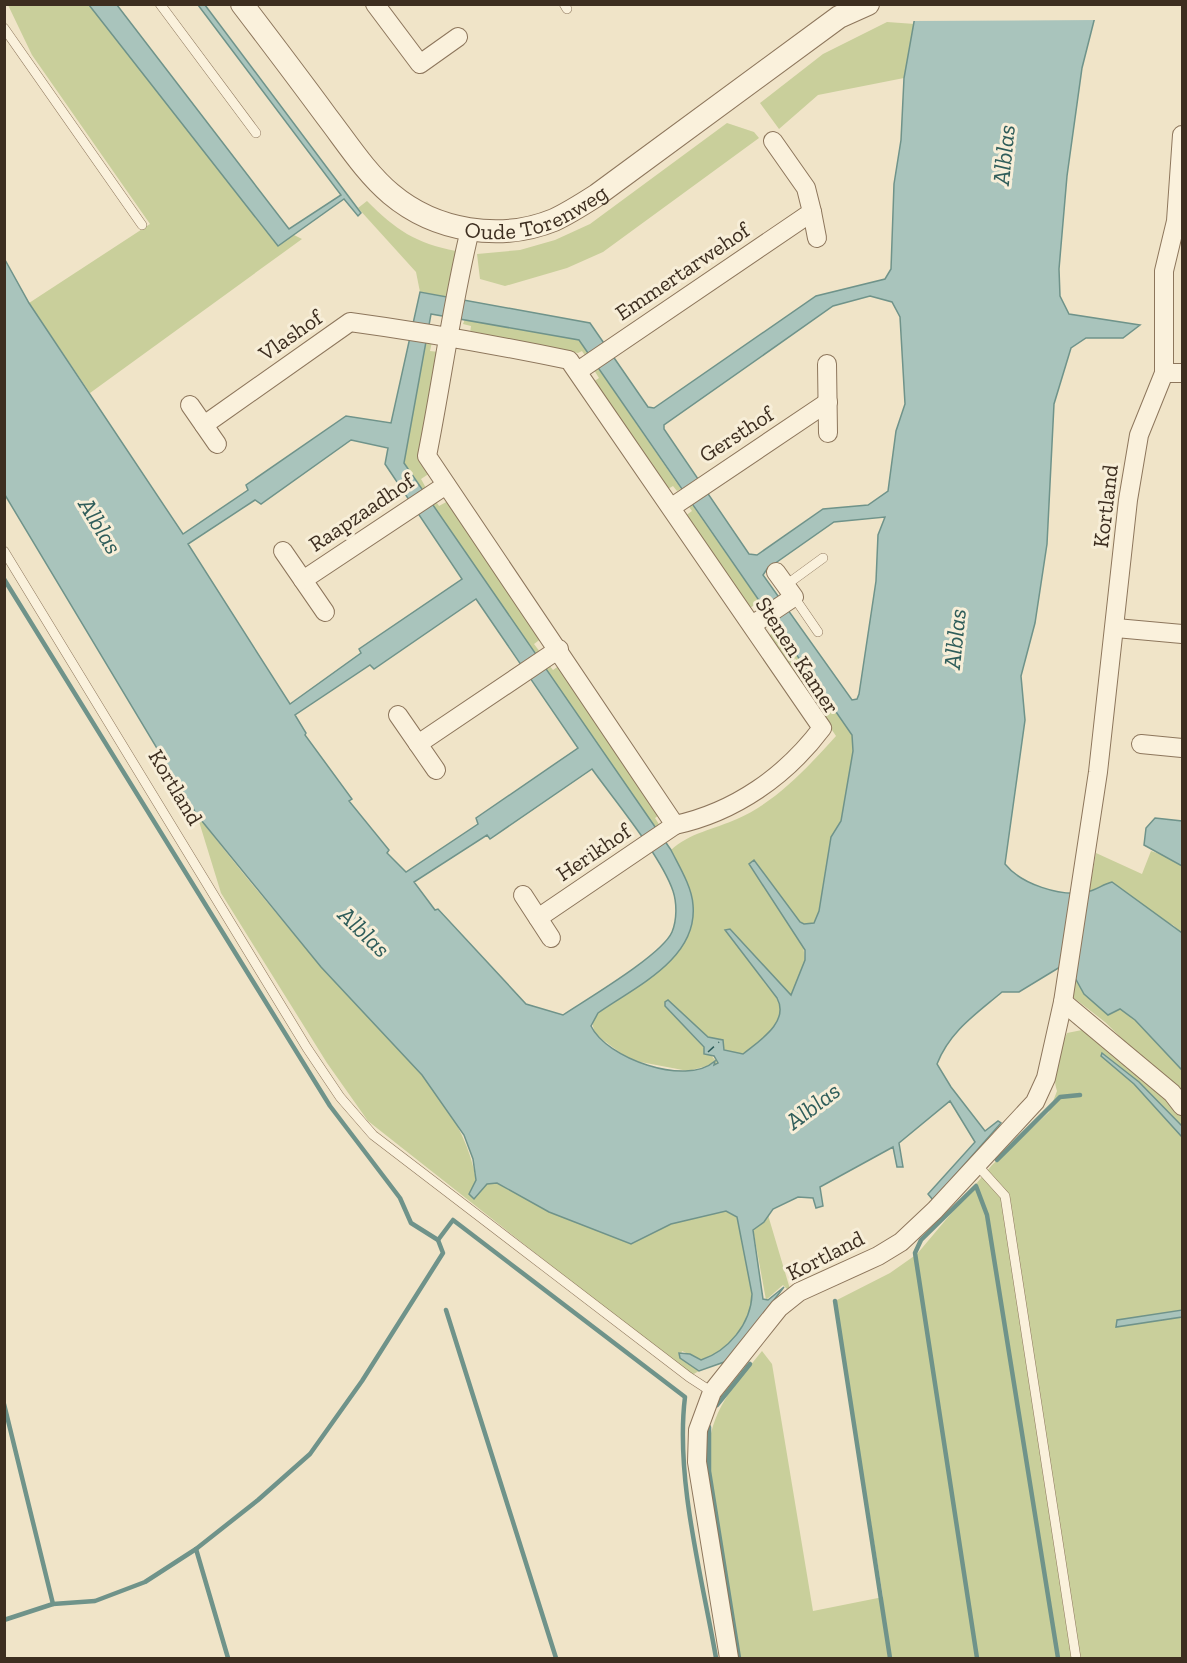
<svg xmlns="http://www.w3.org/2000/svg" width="1187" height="1663" viewBox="0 0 1187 1663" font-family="'Zilla Slab',serif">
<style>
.green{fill:#c9cf9b}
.water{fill:#a9c4bc;stroke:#6f938a;stroke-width:1.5;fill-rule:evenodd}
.pier{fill:#f0e4c8}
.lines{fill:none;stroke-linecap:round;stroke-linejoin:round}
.stream{stroke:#6f938a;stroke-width:4.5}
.ferry{stroke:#2f5d5a;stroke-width:1.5;stroke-dasharray:8 6;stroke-linecap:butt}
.service-casing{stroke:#8d765c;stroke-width:10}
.minor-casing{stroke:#8d765c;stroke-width:20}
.tertiary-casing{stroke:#8d765c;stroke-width:24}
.service{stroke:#faf1dc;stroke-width:9}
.minor{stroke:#faf1dc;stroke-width:18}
.tertiary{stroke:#faf1dc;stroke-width:22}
.labels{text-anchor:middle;stroke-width:6;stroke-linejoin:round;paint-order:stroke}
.street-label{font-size:22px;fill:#3d2e20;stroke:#f7eed8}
.water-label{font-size:24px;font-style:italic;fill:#2f5d5a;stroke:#f7eed8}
</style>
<rect width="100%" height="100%" fill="#f0e4c8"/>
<!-- green -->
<g class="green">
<path d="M34 4 89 5 278 245 294 235 302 239 90 393 29 303 150 224 32 55 8 5Z"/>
<path d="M887 22 915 24 904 78 818 95 779 129 760 103 823 54Z"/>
<path d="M727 123 754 132 759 138 603 252 567 268 505 286 480 279 477 254 520 250 555 240 590 224Z"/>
<path d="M367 201C396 230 415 243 456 251L447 297 420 292 416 272 358 208Z"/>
<path d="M465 319 579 340 589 355 586 357 582 351 578 353 470 333 471 326 463 324Z"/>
<path d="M426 341 432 342 430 351 439 352 418 458 430 473 421 479 426 488 423 490 404 463Z"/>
<path d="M598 368 681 489 677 491 673 486 668 489 593 382 599 378 594 370Z"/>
<path d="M435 500 439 506 448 501 542 638 534 644 540 652 536 655 431 502Z"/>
<path d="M690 502 764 608 761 610 756 604 750 608 685 516 692 511 687 504Z"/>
<path d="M772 620 852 735 853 752 841 821 831 837 819 911 814 923 804 924 800 922 754 860 750 866 803 945 805 960 791 996 729 928 780 1003C784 1026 758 1042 743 1054L726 1052 722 1048 723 1040 708 1037 665 1006 718 1063 688 1071 630 1060 595 1034 592 1022 598 1013 671 961 692 897 671 850C689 833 715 829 737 819 776 802 808 767 836 736L769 636 774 631 770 623Z"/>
<path d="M549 665 553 670 560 665 662 813 655 818 660 826 656 829 544 667Z"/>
<path d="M197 815C237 867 279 917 321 966 375 1029 463 1095 476 1180L469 1194 474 1199 487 1184 497 1183 526 1199 631 1244 671 1224 726 1211 737 1217 752 1294C751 1324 728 1351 701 1360L682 1351 680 1358 699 1371 692 1375 672 1361 368 1121 327 1063 221 893Z"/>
<path d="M1151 851 1174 859 1182 866V933L1173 925 1089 892 1096 853 1142 874Z"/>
<path d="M1074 976 1084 994 1116 1010 1120 1009 1135 1020 1182 1070V1098L1105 1022 1070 995Z"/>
<path d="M1082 1030 1100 1036 1182 1114V1126L1139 1082 1104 1054 1101 1056 1134 1084 1182 1137V1310L1117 1320V1327L1182 1317V1658H740L707 1460C711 1408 731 1390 762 1351L772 1364 813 1611 883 1597 835 1301 890 1273 917 1254 992 1165 1049 1112 1057 1091C1051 1075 1060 1049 1067 1033Z"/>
<path d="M768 1215 790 1289 788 1290 783 1285 766 1300 753 1229Z"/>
</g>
<!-- water -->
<g class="water">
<path d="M89 5H117L289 229 341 195 198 5H205L361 213 358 216 344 199 278 246Z"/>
<path d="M917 5H1098L1082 68 1067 176 1059 269 1060 296 1069 314 1140 325 1123 338H1086L1071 348 1054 404 1047 544 1035 623 1021 676 1025 720 1005 864C1021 884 1060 897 1086 892 1095 891 1103 884 1112 882L1182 933V1070L1135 1020 1120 1009 1108 1015 1084 994 1074 976 1060 967 1019 992H1002C976 1014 950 1031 937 1064L951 1087 985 1131 998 1121 1001 1123 933 1200 928 1194 975 1142 950 1101 899 1143 903 1167H897L893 1147 820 1187 823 1206 816 1208 813 1198 798 1197 773 1209 764 1222 753 1230 763 1299 768 1300 784 1287 727 1361 699 1371 680 1358 679 1353 690 1354 701 1360C728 1351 751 1324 752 1294L737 1217 726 1211 671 1224 631 1244 549 1212 497 1183 487 1184 474 1199 469 1194 476 1180 473 1159 464 1135 422 1075 321 967 197 815 5 495 4 258 29 303 183 534 248 490 246 485 346 416 391 423 420 292 590 323 648 407 654 408 816 296 885 279 891 269 894 184 901 140 904 78ZM870 296 892 302 900 317 905 404 896 431 888 491 868 505 823 509 757 555 749 554 664 429V425L833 306ZM431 314 579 340 852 735 853 751 841 821 831 837 819 911 814 923 804 924 800 922 754 860 749 864 805 950V960L791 995 730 929 725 930 777 998C790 1022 759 1041 743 1054L724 1050 723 1040 708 1037 668 1000 665 1002V1006L704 1047V1054L714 1056 718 1063 714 1065 715 1061C686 1087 606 1058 591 1026L598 1013C635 987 698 959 693 905 692 887 679 866 671 850L404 463ZM351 440 388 448 385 464 462 579 359 649 361 653 290 704 188 544 255 500 261 504ZM885 517 878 535 876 581 859 694 857 699 852 700 763 575 767 569 834 522ZM476 599 578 748 476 818 478 824 406 872 387 853 389 850 349 801 352 799 305 735 306 733 295 715 370 665 374 669ZM592 769C615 801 661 856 673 891 677 903 677 920 672 932 662 955 587 999 563 1015L526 1004 438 909 435 910 414 882 487 835 490 839Z"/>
<path d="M1155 818 1182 821V866L1144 845 1146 828Z"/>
<path d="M1102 1053 1139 1082 1182 1126V1137L1134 1084 1101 1056Z"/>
<path d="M1182 1310V1317L1116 1327 1117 1320Z"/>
</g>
<!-- pier -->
<path class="pier" d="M914 4H1101L1097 20 912 21Z"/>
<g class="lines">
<!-- stream -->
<g class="stream">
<path d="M4 579 330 1106 400 1198 411 1223 438 1240 443 1253 362 1381 310 1454 258 1500 196 1549 145 1582 95 1601 53 1604 4 1620"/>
<path d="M997 1160 1060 1097 1080 1095"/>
<path d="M438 1240 453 1220 685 1397C675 1478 702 1577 716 1658"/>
<path d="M835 1301 890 1658"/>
<path d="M446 1310 556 1658"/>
<path d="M4 1404 53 1604"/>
<path d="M717 1405 750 1364"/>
<path d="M709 1427V1471L739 1658"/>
<path d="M196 1549 228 1658"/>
<path d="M977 1658 915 1253 921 1240 976 1186 987 1215 1058 1658"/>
</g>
<!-- ferry -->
<path class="ferry" d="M708 1052 719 1042"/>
<!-- service casing -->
<g class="service-casing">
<g id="service">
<path d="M160 4 256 133"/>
<path d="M564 4 567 9"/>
<path d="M4 28 142 225"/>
<path d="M4 551 307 1048 340 1097 373 1135 689 1377 712 1392"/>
<path d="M786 585 823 558"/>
<path d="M794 597 818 632"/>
<path d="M977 1165 1005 1196 1076 1658"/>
</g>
</g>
<!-- minor casing -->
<g class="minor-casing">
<g id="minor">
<path d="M375 4 420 64 458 37"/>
<path d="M812 212 817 238"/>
<path d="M827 364 828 433"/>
<path d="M578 371 812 212 806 188 773 141"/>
<path d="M1164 373H1182"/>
<path d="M190 405 217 444"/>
<path d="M204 425 350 322C424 332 496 345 569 360L822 728C786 776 735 812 675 825L427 456C442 381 452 303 470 230"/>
<path d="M672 507 828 402"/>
<path d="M283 551 325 612"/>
<path d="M303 580 446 485"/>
<path d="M752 625 794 597 776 572"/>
<path d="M1116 628 1182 634"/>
<path d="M398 715 436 770"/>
<path d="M418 744 559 649"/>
<path d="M1141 744 1182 748"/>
<path d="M523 895 551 938"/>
<path d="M538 918 675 825"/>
<path d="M1063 1002 1172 1093 1182 1106"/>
<path d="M729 1658 697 1462 698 1430 712 1392 779 1308 799 1292 878 1256 901 1242 935 1210 1035 1102 1046 1078 1063 1002 1098 772 1128 500 1139 435 1164 373V271L1176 221 1182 135"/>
</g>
</g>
<!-- tertiary casing -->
<g class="tertiary-casing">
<g id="tertiary">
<path id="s1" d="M242 4C271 42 299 79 327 117 347 143 366 173 391 194 435 231 500 242 554 220 569 213 583 204 597 195L839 17 868 4"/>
</g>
</g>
<!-- service -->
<use href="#service" class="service"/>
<!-- minor -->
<use href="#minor" class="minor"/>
<!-- tertiary -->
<use href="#tertiary" class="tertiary"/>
</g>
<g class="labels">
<!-- street labels -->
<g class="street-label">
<text dy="8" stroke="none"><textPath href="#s1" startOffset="399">Oude Torenweg</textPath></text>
<text transform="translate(682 271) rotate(-34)" y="8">Emmertarwehof</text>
<text transform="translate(290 335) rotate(-35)" y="8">Vlashof</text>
<text transform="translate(736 434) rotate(-33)" y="8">Gersthof</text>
<text transform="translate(1105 506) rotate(-83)" y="8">Kortland</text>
<text transform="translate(361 512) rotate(-34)" y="8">Raapzaadhof</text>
<text transform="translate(798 655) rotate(57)" y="8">Stenen Kamer</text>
<text transform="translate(176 787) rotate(59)" y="8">Kortland</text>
<text transform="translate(593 852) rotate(-34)" y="8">Herikhof</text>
<text transform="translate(825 1255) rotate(-27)" y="8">Kortland</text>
</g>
<!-- water labels -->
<g class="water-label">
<text transform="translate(1004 155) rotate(-84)" y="8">Alblas</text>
<text transform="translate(100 526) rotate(59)" y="8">Alblas</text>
<text transform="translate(955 639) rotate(-84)" y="8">Alblas</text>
<text transform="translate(364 932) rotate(44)" y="8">Alblas</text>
<text transform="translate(813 1106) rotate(-37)" y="8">Alblas</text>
</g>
</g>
<!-- border -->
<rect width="1187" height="1663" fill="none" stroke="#3d2e20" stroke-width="12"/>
</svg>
